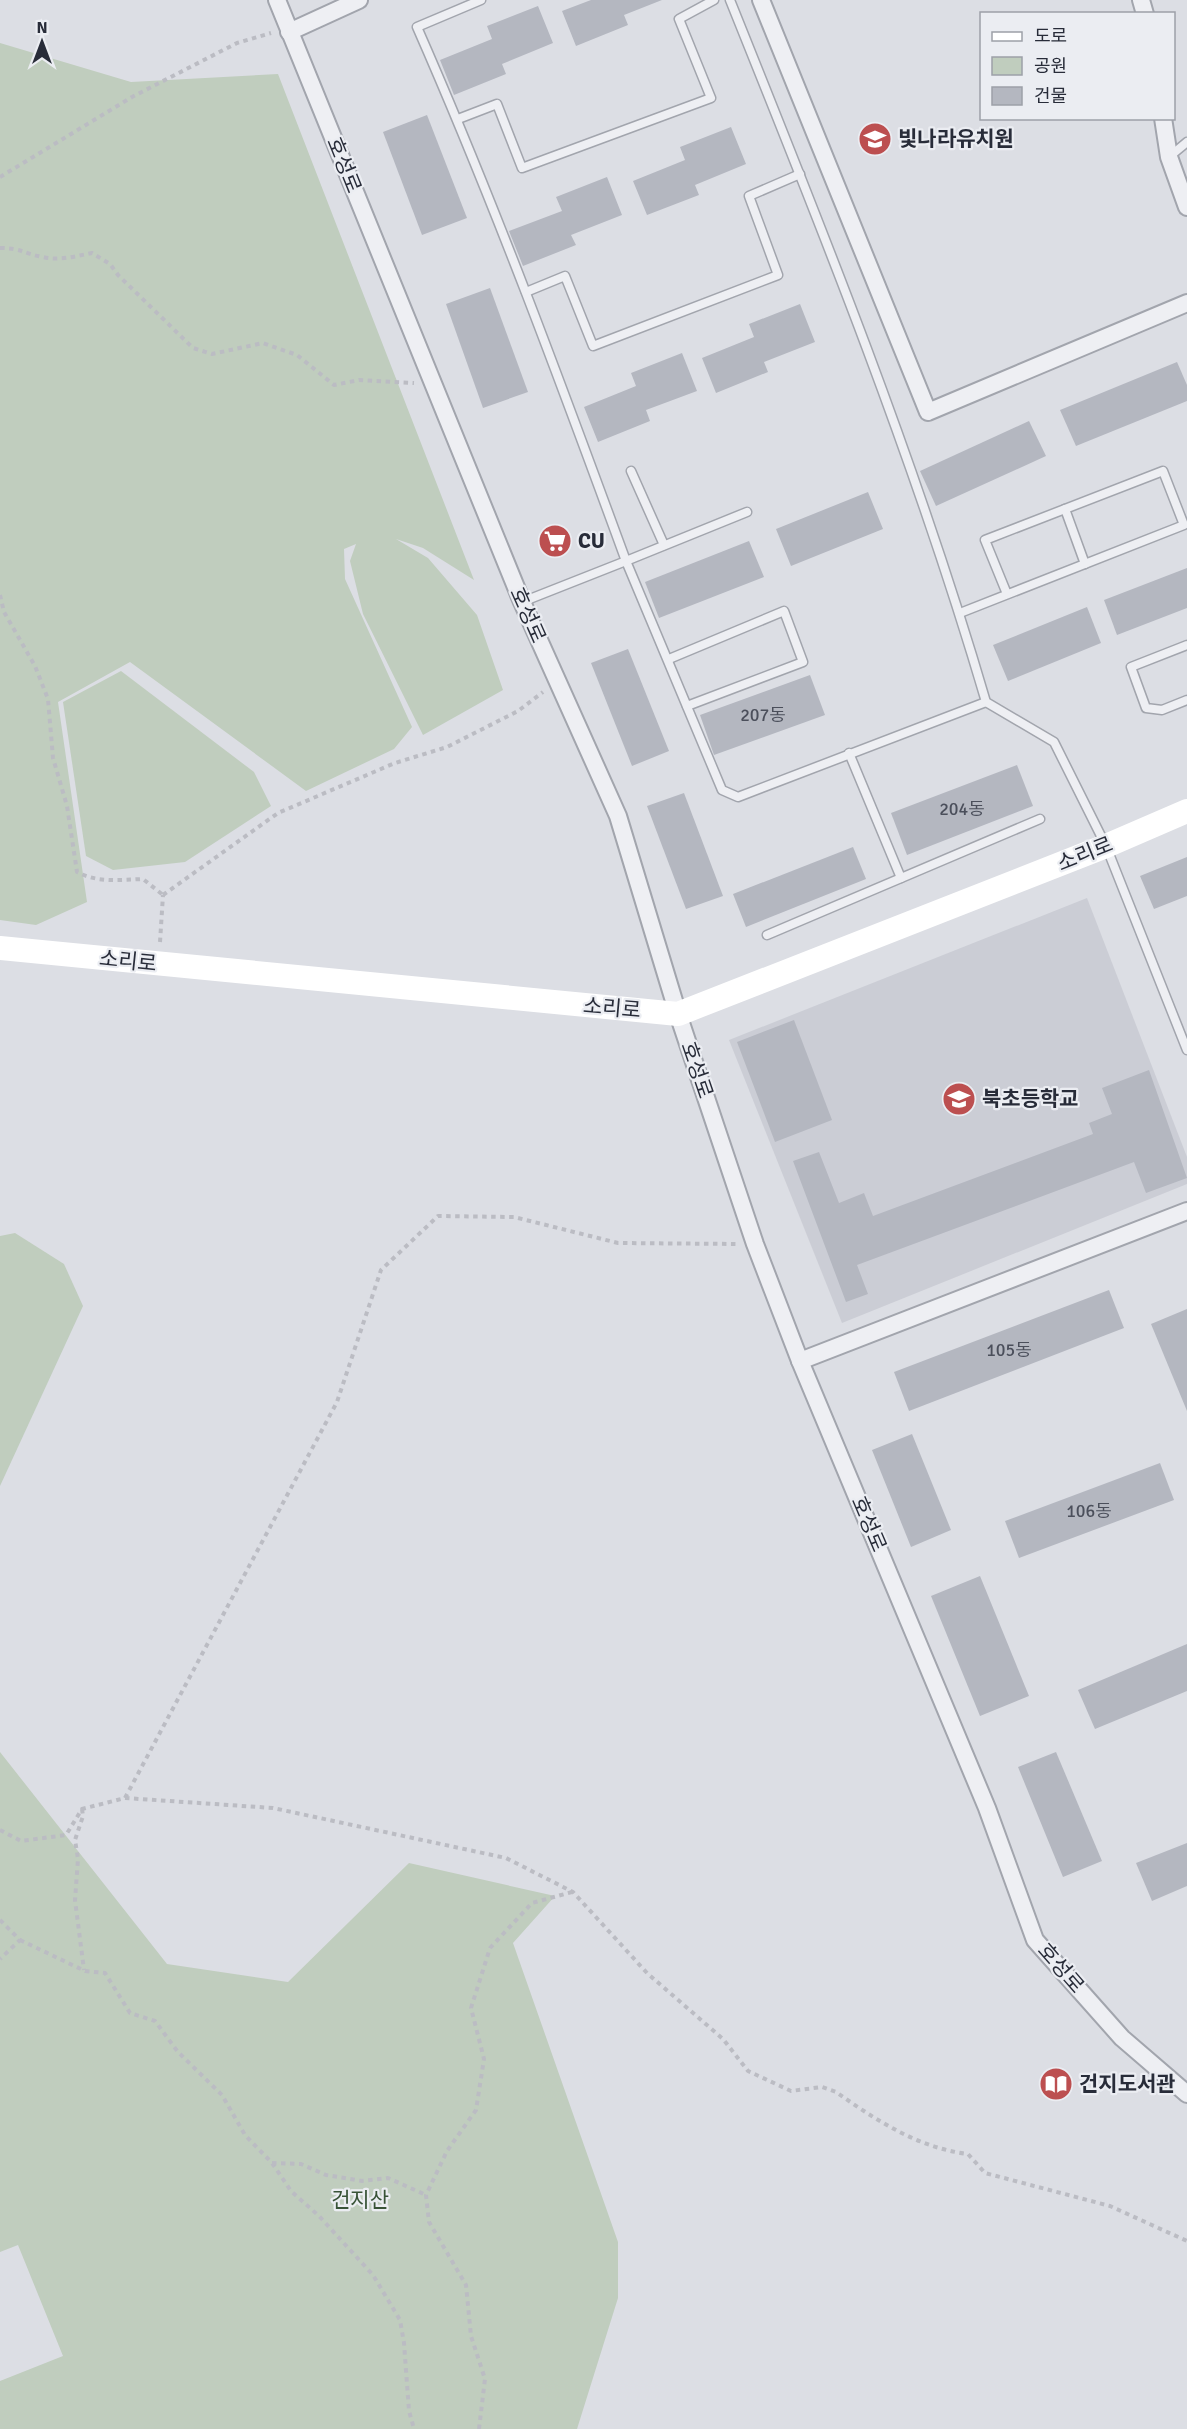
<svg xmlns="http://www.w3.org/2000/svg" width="1187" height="2429" viewBox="0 0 1187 2429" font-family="Signika,'Noto Sans KR',sans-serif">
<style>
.built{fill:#cbcdd5}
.green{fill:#c0cdbe}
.building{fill:#b4b7c0}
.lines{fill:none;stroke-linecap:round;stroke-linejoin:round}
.lane-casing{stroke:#a2a5ad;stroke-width:11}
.street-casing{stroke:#a2a5ad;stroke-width:20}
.path{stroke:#bbbcc3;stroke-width:4;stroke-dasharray:4.5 4.5;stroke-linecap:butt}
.lane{stroke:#eeeff3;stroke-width:8}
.street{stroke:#eeeff3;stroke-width:16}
.secondary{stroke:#fff;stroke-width:24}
.labels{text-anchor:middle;stroke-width:4.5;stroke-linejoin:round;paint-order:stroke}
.number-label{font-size:18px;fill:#4b4f5b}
.poi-label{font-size:21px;font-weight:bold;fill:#282c39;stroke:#ebedf2;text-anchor:start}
.street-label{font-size:21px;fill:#282c39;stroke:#ebedf2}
.park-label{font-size:21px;fill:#385337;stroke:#ebedf2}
</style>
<rect width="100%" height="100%" fill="#dcdee4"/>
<!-- built -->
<path class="built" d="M1087 898 1187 1157V1184L842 1323 729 1040Z"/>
<!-- green -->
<g class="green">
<path d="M0 43 131 82 278 74 474 580 423 548 396 539 428 558 477 615 503 690 423 735 363 614 350 561 356 544 344 549 345 579 412 727 394 749 306 791 130 662 58 702 87 902 36 925 0 920Z"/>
<path d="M121 671 254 772 271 806 185 862 113 870 86 856 63 702Z"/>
<path d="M15 1233 64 1264 83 1306 0 1486V1236Z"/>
<path d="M0 1752 167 1964 288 1982 409 1863 555 1896 513 1943 618 2242V2298L577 2429H0V2381L63 2356 18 2245 0 2252Z"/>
</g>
<!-- building -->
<g class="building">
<path d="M591 0H662L624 15 628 25 576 46 562 11Z"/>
<path d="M538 6 553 43 502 64 506 74 454 95 440 60 492 39 487 26Z"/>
<path d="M427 115 467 218 422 235 383 132Z"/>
<path d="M731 127 746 164 695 185 699 195 647 215 633 181 685 160 680 147Z"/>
<path d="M607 177 622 215 571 235 576 245 523 266 509 231 562 211 556 197Z"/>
<path d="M490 288 528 392 483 408 446 304Z"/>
<path d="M800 304 815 342 764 362 768 372 716 393 702 358 754 337 749 324Z"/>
<path d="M682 353 697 391 646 410 650 421 598 442 584 407 636 386 631 373Z"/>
<path d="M1177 362 1187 385V401L1076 446 1060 410Z"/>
<path d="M1029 421 1046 456 936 506 920 471Z"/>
<path d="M868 492 883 529 791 566 776 529Z"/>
<path d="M749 541 764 577 659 618 645 582Z"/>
<path d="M1187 568V608L1117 635 1104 600Z"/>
<path d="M1087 607 1101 643 1008 681 993 645Z"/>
<path d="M628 649 669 751 632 766 591 663Z"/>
<path d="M810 675 825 715 714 755 700 715Z"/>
<path d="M1017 765 1033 806 907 855 891 813Z"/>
<path d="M684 793 723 896 686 909 647 806Z"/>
<path d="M853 847 866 879 746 927 733 894Z"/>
<path d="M1187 857V896L1154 909 1140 876Z"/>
<path d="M794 1020 832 1120 775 1142 737 1042Z"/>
<path d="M1149 1070 1187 1178 1146 1193 1134 1162 857 1265 868 1294 846 1302 793 1161 819 1152 839 1203 864 1193 873 1216 1093 1134 1089 1123 1112 1114 1102 1088Z"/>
<path d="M1109 1290 1124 1328 909 1411 894 1372Z"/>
<path d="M1187 1309V1411L1151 1324Z"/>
<path d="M912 1434 951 1530 911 1547 872 1450Z"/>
<path d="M1160 1463 1174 1500 1019 1558 1005 1521Z"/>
<path d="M980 1576 1029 1696 980 1716 931 1596Z"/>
<path d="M1187 1644V1691L1095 1729 1078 1690Z"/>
<path d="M1056 1752 1102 1861 1063 1877 1018 1767Z"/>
<path d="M1187 1843V1886L1152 1901 1136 1863Z"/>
</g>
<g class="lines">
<!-- lane casing -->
<g class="lane-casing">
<g id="lane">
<path d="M481 0 417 27C494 202 560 381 626 561L522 602"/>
<path d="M730 0C823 231 916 463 986 702L1054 742 1106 846 1187 1050"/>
<path d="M458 119 497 104 522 168 711 98 679 19 714 0"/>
<path d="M1169 157 1187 142"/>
<path d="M526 292 565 276 593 346 778 275 749 196 800 174"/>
<path d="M631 471 664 545"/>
<path d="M1065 509 1085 564"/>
<path d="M747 512 626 561 722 790 738 797 986 702"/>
<path d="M960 613 1184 525 1163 471 985 540 1007 594"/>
<path d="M1187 645 1131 667 1146 708 1162 710 1187 700"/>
<path d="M669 659 784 611 803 662 687 706"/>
<path d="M849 753 901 878"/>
<path d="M767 935 1040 819"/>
</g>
</g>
<!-- street casing -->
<g class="street-casing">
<g id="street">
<path d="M277 0 522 602 618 816 678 1014 755 1244 800 1361 987 1808 1035 1940 1122 2038 1187 2094"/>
<path d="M761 0 928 412 1187 303"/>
<path d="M1141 0 1145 14"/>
<path d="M289 32 359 0"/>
<path d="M1163 118 1169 157 1187 207"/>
<path d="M800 1361 1187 1211"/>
</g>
</g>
<!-- path -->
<g class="path">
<path d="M0 177 132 97 237 43 271 33"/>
<path d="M0 248C22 248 24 254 43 257 60 261 76 256 92 253L110 264 118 275 193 348 212 354 263 343 297 355 334 385 359 380 414 383"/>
<path d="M0 595 4 612 35 666 48 699 53 758 67 806 77 872C98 883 119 880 143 879L163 895"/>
<path d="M163 895 278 813 395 763 447 747 518 711 543 692"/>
<path d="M160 942 163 895"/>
<path d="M125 1798 337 1402 381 1270 438 1216 514 1217 618 1243 737 1244"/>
<path d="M82 1809 83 1816 75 1840 78 1859 75 1900 84 1970"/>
<path d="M0 1830 21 1841 66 1835 82 1809 125 1798 273 1808 506 1858 573 1892 647 1973 723 2039 748 2071 791 2091 822 2087 836 2092C876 2120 918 2148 968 2154L985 2173 1110 2206 1187 2241"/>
<path d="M0 1920 20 1940 0 1959"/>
<path d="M20 1940 85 1971 105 1973 130 2013 155 2021 178 2052 222 2095 245 2135 272 2163 291 2191 319 2216 373 2275 400 2320 404 2343 409 2411 414 2429"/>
<path d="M272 2163 301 2164 326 2175 362 2181 388 2178 426 2195"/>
<path d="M479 2429 485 2379 471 2336 466 2285 429 2222 426 2195 447 2151 476 2110 484 2059 471 2008 490 1948 532 1903 572 1892"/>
</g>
<!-- lane -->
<use href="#lane" class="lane"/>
<!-- street -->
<use href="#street" class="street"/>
<!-- secondary -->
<path class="secondary" d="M0 948 678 1014 1106 846 1187 811"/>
</g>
<!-- icons -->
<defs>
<g id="school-disc" transform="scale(1.725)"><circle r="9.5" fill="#bc4f50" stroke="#ebedf2"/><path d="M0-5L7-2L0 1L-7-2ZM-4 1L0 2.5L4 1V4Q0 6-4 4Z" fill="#fff"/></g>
<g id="supermarket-disc" transform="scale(1.725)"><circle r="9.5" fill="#bc4f50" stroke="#ebedf2"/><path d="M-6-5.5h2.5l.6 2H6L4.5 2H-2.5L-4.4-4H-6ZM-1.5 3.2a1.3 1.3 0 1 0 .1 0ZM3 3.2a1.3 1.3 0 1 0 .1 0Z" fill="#fff"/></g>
<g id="library-disc" transform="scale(1.725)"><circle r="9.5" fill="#bc4f50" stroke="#ebedf2"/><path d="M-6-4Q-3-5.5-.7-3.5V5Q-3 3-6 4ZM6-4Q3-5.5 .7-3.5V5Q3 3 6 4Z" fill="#fff"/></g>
</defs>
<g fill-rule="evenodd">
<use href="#school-disc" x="875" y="139"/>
<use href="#supermarket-disc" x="555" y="541"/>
<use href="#school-disc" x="959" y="1099"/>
<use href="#library-disc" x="1056" y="2084"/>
</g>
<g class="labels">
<!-- number labels -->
<g class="number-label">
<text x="763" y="721">207동</text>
<text x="962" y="815">204동</text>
<text x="1009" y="1356">105동</text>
<text x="1089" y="1517">106동</text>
</g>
<!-- poi labels -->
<g class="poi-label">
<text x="898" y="146">빛나라유치원</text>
<text x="578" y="548">CU</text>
<text x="982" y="1106">북초등학교</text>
<text x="1079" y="2091">건지도서관</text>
</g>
<!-- street labels -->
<g class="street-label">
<text transform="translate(344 165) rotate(68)" y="7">호성로</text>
<text transform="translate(528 615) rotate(66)" y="7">호성로</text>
<text transform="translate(1085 854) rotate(-22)" y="7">소리로</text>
<text transform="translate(128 961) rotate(6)" y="7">소리로</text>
<text transform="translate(612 1008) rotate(5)" y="7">소리로</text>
<text transform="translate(697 1070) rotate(71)" y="7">호성로</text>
<text transform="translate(869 1524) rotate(67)" y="7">호성로</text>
<text transform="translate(1061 1968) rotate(49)" y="7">호성로</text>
</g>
<!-- park labels -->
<g class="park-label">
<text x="360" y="2207">건지산</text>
</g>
</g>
<!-- legend -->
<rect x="980" y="12" width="195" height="108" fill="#ebedf2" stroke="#9da0a8" stroke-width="1.5"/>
<rect x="992" y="32" width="30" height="9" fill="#ffffff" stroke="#9da0a8" stroke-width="1.5"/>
<text x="1034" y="42" font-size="18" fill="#282c39">도로</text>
<rect x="992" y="57" width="30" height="18" fill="#c0cdbe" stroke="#9da0a8" stroke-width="1.5"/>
<text x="1034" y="72" font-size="18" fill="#282c39">공원</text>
<rect x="992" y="87" width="30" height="18" fill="#b4b7c0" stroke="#9da0a8" stroke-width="1.5"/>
<text x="1034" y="102" font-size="18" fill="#282c39">건물</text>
<!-- north arrow -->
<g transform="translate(42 42)" stroke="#ebedf2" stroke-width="4.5" paint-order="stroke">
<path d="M0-4.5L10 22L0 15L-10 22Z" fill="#282c39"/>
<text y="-9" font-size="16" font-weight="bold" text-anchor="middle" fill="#282c39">N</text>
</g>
</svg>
